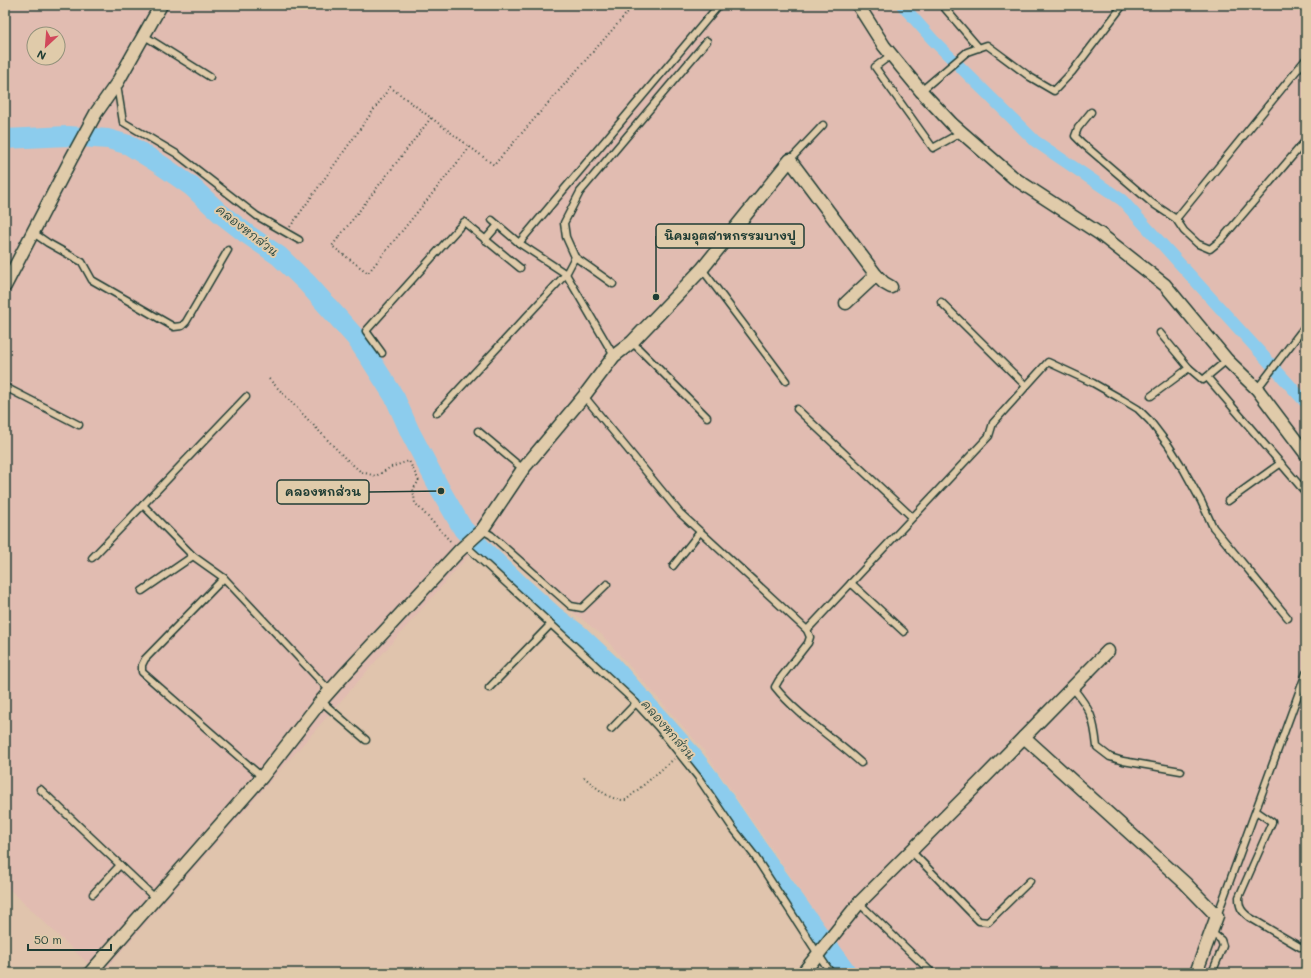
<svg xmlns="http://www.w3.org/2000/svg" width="1311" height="978" viewBox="0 0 1311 978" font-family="Mali,'Playpen Sans Thai',sans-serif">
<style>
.built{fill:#e1bcb1;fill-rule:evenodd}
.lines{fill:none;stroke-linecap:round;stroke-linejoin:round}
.canal{stroke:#8ccced;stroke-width:12}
.river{stroke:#8ccced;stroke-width:20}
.lane-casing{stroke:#1f3d34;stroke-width:9}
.street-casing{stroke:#1f3d34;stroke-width:15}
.path{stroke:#1f3d34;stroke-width:2;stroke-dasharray:1 3;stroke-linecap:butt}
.lane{stroke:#e0cbaa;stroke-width:6}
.street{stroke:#e0cbaa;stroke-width:12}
.labels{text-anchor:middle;stroke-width:4;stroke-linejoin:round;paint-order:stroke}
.water-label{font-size:12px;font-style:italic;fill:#24443d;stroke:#e0cbaa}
.leader{fill:none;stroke:#1f3d34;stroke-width:1.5}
.callout-dot{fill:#1f3d34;stroke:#e0cbaa;stroke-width:1.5}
.callout{fill:#e0cbaa;stroke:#1f3d34;stroke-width:1.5}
.callout-label{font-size:12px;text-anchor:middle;font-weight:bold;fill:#1f3d34}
</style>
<rect width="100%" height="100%" fill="#e0c4ad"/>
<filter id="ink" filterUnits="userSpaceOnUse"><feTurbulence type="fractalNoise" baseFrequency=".025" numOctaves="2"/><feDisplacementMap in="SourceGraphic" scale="8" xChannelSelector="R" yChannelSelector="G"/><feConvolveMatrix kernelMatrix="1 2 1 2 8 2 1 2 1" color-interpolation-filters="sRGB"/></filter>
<g filter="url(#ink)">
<!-- built -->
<path class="built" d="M5 5H1306V973H857L702 748 602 635 556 599 485 537 102 973H98L5 885ZM34 34H58V58H34Z"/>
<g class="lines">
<!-- canal -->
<path class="canal" d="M902 5 933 40 1035 141 1122 200 1306 403"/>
<!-- river -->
<g class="river">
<path d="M5 139 68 136 108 139 129 145 161 165 191 186 220 213 247 234 279 256 307 283 356 338 369 357 395 398 410 432 441 491 463 529 485 552 524 589 554 616 578 634 611 665 692 756 709 778 759 851 822 939"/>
<path d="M827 945 847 973"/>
</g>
<!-- lane casing -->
<g class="lane-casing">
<g id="lane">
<path d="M942 5 979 48"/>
<path d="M143 35 210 77"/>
<path d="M891 55 875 67 933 148 962 132"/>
<path d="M117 85 123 122 177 154 257 216 299 240"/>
<path d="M921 91 967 52 987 45 1030 77 1054 91 1072 72 1123 5"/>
<path d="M1091 112 1078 128 1075 136 1082 143 1152 203 1176 219 1184 231 1198 244 1210 249 1221 240 1306 140"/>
<path d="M790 160 823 125"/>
<path d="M1176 219 1306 59"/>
<path d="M492 220 519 243 566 274 614 356"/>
<path d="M32 232 48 243 82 262 92 280 174 327 182 326 186 322 228 250"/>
<path d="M485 240 498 225"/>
<path d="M519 243 719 5"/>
<path d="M575 257 613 284"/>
<path d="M702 269 786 381"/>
<path d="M941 302 1026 386"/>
<path d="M1160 333 1189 368 1203 380 1227 360"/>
<path d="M632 342 707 417"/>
<path d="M382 353 366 331 464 222 520 268"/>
<path d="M1207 377 1306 493"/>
<path d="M5 387 79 425"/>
<path d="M1257 389 1306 325"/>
<path d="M584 396 680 513 807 630 810 637 808 643 779 680 775 687C798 716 834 738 861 763"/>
<path d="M1151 396 1189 368"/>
<path d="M246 397 143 505 193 556 224 578 330 691"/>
<path d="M797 409 912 517"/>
<path d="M437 413 566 274 575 257 566 237 564 223 580 192 707 41"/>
<path d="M478 431 523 469"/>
<path d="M1228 501 1281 463"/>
<path d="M482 530 491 535 571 606 582 608 607 584"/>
<path d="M465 545 632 699 658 727 698 777 732 827 754 855 818 954 831 973"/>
<path d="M92 558 143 505"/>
<path d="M673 566 700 532"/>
<path d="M224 578 145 659 142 665V672L262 777"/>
<path d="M851 583 904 632"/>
<path d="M142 591 193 556"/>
<path d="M807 630 989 436 993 423 1048 362 1093 383 1123 400 1138 409 1150 421 1169 446 1184 470 1201 501 1213 527 1288 618"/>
<path d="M1072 687C1091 710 1094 718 1097 747L1110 757 1123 761 1181 771"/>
<path d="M489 688 551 624"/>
<path d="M321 701 366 740"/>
<path d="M611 729 636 703"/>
<path d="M40 789 155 898"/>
<path d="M1256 811 1272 822 1239 897C1239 907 1241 911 1249 917L1300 947"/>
<path d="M911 851 979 921 988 922 1030 881"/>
<path d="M93 894 120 865"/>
<path d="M859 903 932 973"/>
<path d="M1217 916 1306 673"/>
<path d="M1211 932 1221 940 1223 946 1212 973"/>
</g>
</g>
<!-- street casing -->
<g class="street-casing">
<g id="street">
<path d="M858 5 884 46 921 91 952 124 1014 178 1100 234 1165 285 1227 360 1257 389 1306 454"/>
<path d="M5 286 71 159 96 113 117 83 161 5"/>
<path d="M846 303 876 275"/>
<path d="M1024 737 1185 883 1217 916 1196 973"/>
<path d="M90 973 262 777 321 701 345 674 459 551 482 530 523 469 584 396 614 356 632 342 702 269 790 160 876 275 884 283 891 287"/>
<path d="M803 973 859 903 979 783 1108 651"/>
</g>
</g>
<!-- path -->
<g class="path">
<path d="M431 118 332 246 368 273 470 147"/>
<path d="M290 227 390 87 494 165 634 5"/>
<path d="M269 379 344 457 361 472 376 476 391 467 409 461 419 481 413 489 415 503 452 543"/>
<path d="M584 777C596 787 609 801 626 800L674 759"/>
</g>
<!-- lane -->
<use href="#lane" class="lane"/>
<!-- street -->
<use href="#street" class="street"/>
</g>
</g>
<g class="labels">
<!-- water labels -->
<g class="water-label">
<text transform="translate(247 231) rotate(38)" y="4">คลองหกส่วน</text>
<text transform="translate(668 730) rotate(49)" y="4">คลองหกส่วน</text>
</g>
</g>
<!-- callouts -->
<path class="leader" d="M656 297L656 236M441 491L369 492"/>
<g class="callout-dot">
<circle cx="656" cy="297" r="4"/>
<circle cx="441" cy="491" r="4"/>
</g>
<g class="callout">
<rect x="656" y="224" width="148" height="24" rx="4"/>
<rect x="277" y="480" width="92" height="24" rx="4"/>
</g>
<g class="callout-label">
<text x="730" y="240">นิคมอุตสาหกรรมบางปู</text>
<text x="323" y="496">คลองหกส่วน</text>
</g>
<!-- margin -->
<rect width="1311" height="978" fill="none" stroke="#e0cbaa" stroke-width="20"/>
<rect x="10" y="10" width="1291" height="958" fill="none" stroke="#1f3d34" stroke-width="1.5" filter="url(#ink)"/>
<!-- north arrow -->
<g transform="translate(46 46) rotate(206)"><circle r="19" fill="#e0cbaa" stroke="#93927b"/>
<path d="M0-3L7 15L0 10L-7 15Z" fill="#d1495b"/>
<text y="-6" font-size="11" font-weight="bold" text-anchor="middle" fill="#1f3d34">N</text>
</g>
<!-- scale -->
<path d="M28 944v6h83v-6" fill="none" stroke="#1f3d34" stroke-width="2"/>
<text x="34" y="944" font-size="12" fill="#1f3d34" stroke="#e0cbaa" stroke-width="3" paint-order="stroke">50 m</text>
</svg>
